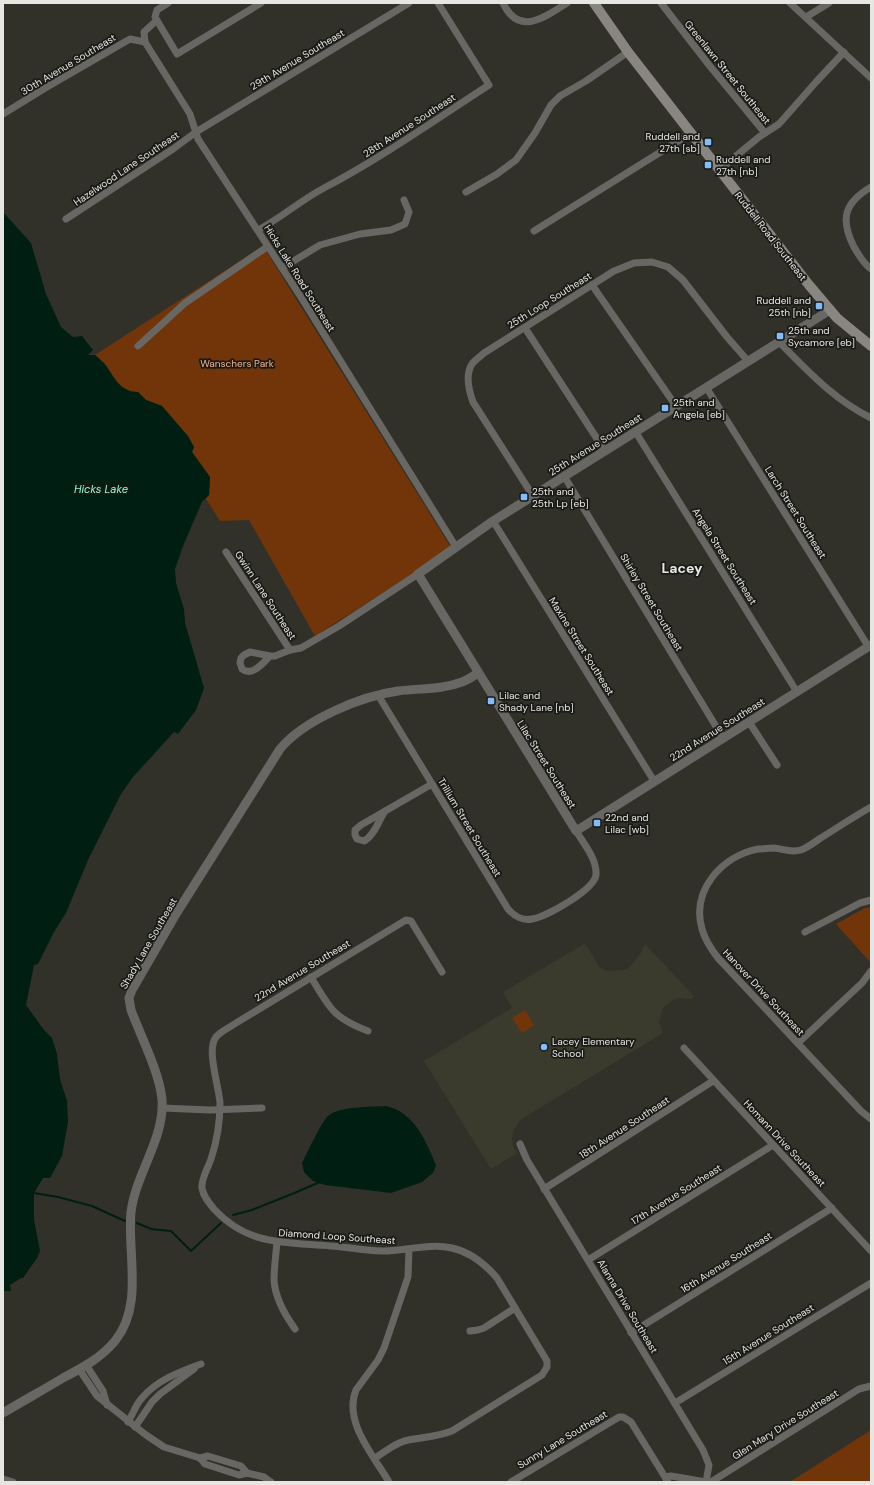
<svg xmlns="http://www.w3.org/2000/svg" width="874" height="1485" viewBox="0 0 874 1485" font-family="'DM Sans',sans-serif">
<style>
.built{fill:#3b3b2d}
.green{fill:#713509}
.water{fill:#001e12}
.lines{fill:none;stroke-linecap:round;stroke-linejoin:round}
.stream{stroke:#001e12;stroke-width:2}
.minor{stroke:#696764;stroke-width:7}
.tertiary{stroke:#696764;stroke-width:9}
.secondary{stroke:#898580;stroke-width:10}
.poi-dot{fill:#81bdfa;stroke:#191916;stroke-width:1.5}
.labels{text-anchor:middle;stroke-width:3.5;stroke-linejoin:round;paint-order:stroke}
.street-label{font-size:10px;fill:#e6e6e2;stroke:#191916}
.poi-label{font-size:10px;fill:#e6e6e2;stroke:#191916;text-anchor:start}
.park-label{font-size:10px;fill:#f3b38e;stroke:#191916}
.water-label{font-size:11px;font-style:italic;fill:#90fcce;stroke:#191916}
.district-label{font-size:14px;font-weight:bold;fill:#e6e6e2;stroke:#191916}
</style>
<rect width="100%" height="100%" fill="#31312a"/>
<!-- built -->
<path class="built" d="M584 944 586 945 599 967 602 969 608 971 624 970 629 968 641 953 645 944 694 996 691 999 679 998 671 1001 663 1008 661 1013 659 1022 663 1033 520 1120 514 1130 512 1137 513 1146 517 1153 491 1169 424 1061 512 1008 503 992Z"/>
<!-- green -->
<g class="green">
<path d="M263 246 452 549 315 636 249 520 220 521 206 499 209 495 210 477 192 452 194 447 187 436 162 406 146 400 138 392C121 392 115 379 107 367 104 362 99 359 95 355Z"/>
<path d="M871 907V963L836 924 865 908Z"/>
<path d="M525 1010 534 1025 522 1033 512 1018Z"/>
<path d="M871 1430V1482H790Z"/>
</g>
<!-- water -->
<g class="water">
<path d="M3 212 31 243 46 294 61 327 73 337 82 336 93 350 88 355H95C99 359 104 362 107 367 115 379 121 392 138 392L146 400 162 406 188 436 194 447 192 452 210 477 209 495 202 502 183 546 175 569 176 583 184 609 185 623 204 688 196 710 178 734 174 732 133 777 121 794 88 860 66 913 54 932 38 964 34 965 26 1005 44 1030 52 1038 57 1054 60 1079 67 1101 68 1122 62 1156 50 1178H43L34 1193V1220L40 1251 37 1258 23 1278H21L10 1285 11 1291H3Z"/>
<path d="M386 1106C414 1112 426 1141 436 1165L433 1173 422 1182 391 1193 325 1185 313 1181 304 1172 302 1163C307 1153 321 1123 328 1116 339 1106 371 1107 386 1106Z"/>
</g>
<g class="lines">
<!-- stream -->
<g class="stream">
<path d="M34 1192V1193L58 1197 92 1206 125 1221"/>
<path d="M233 1215 252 1210 292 1194 320 1182"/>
<path d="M137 1223 151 1229 171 1231 191 1251 221 1223"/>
</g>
<!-- minor -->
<g class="minor">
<path d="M168 3 157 10 155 17 177 54 261 3"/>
<path d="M503 3C519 37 545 17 567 3"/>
<path d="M661 3 709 65 765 133"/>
<path d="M790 3 871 78"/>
<path d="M806 17 829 3"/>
<path d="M156 21 144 32 145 42 190 114 198 139 299 294 456 547"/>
<path d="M3 114 47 87 130 39 145 42"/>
<path d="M719 170 759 137 779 124 816 82 844 52"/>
<path d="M871 187C844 203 840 219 854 247 858 254 864 264 871 269"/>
<path d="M466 192 497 174 516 160 535 133 551 105 560 96 586 81 628 52"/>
<path d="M66 219 173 149 196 132 409 3"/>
<path d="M258 230C281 218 301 200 324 188 381 158 435 120 489 85L438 3"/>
<path d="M534 231 691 133"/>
<path d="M282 268 320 245 360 234 391 230 405 224 409 212 404 200"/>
<path d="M592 285 676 406"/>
<path d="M525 328 605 451"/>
<path d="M779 342C807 370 834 400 871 418"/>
<path d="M138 346 185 303 267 247"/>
<path d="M706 387 868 646"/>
<path d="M635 431 797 692"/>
<path d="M564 476 723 738"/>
<path d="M533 496 473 402C469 391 465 375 472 364 475 360 480 357 484 353L614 271 634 263 652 262 668 267 683 280 727 337 748 361"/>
<path d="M493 521 654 781"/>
<path d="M226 552 290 650"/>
<path d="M270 656C263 663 252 677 242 669L240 663 241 658 244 655 250 652 270 656H275L290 650 301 648 339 626 418 574"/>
<path d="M378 695 508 909C514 916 523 921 532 919 546 917 594 890 596 875 597 859 584 844 576 831"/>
<path d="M749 722 777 765"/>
<path d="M871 807C855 816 840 826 824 836 817 840 809 847 801 850 791 853 783 849 774 848 769 848 763 849 758 849 722 856 691 890 702 929 705 940 711 949 718 958L861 1111 871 1119"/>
<path d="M385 811C379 820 374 836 364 841L357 839 355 835V830L361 825 432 784"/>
<path d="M805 932 860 903 871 900"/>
<path d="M311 977C329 1007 333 1018 368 1031"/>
<path d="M798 1043 862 983 871 971"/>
<path d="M684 1048 871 1251"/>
<path d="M162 1108 210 1110 262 1108"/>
<path d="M520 1144 527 1160 703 1450 709 1465 706 1482"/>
<path d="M544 1189 713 1081"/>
<path d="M277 1242C276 1254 274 1268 274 1280 275 1298 285 1315 295 1329"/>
<path d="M588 1260 773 1145"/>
<path d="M470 1331 478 1330 484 1328 515 1308"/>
<path d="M631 1333 832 1208"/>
<path d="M86 1365 103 1391 107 1405"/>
<path d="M79 1369 97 1396 146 1435 164 1447 200 1458 205 1464 239 1475 247 1473 264 1477 271 1482"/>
<path d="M675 1403 871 1283"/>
<path d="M128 1422C133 1414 136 1404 142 1398 157 1380 179 1372 201 1364"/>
<path d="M135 1427 152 1402 160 1394 194 1369"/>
<path d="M200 1458 208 1456 241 1466 247 1473"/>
<path d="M375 1458C385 1452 396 1442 408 1440 423 1437 437 1437 452 1431L542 1375 547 1367V1361L497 1278C485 1264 470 1252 452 1248 429 1243 405 1251 383 1251 365 1251 348 1247 331 1246 285 1242 248 1246 214 1209 209 1203 203 1196 202 1188 201 1179 208 1168 211 1159 217 1141 220 1122 220 1103 219 1086 206 1050 216 1037 221 1031 229 1028 236 1023L406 920 411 921 442 972"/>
<path d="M3 1479 13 1482"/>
<path d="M389 1482C374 1456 343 1422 356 1390L378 1360 384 1348 408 1277 409 1249"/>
<path d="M511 1482 619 1417H623L631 1422 665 1477"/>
<path d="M668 1482 665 1477 671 1476 706 1482"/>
<path d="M711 1482 859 1389 871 1386"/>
</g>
<!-- tertiary -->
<g class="tertiary">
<path d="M830 310 493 521 418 574 576 831 871 645"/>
<path d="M3 1413C23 1401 43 1390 63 1378 82 1368 101 1358 115 1341 144 1305 127 1254 131 1212 136 1173 165 1138 162 1099 159 1071 141 1037 131 1010L129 998 132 990 176 914 280 749C304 720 361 696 398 691 420 688 441 690 462 682 468 680 473 676 478 673"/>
</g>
<!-- secondary -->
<path class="secondary" d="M594 3 628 52 809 285 837 318 871 346"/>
</g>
<!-- markers -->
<g class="poi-dot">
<rect x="704" y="138" width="8" height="8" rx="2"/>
<rect x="704" y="161" width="8" height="8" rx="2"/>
<rect x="815" y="302" width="8" height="8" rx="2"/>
<rect x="776" y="332" width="8" height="8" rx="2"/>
<rect x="661" y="404" width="8" height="8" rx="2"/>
<rect x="520" y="493" width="8" height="8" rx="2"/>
<rect x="487" y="697" width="8" height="8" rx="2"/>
<rect x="593" y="819" width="8" height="8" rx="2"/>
<circle cx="544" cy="1047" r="4"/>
</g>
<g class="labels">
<!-- street labels -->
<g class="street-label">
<text transform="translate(297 59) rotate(-31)" y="4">29th Avenue Southeast</text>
<text transform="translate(68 64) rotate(-31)" y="4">30th Avenue Southeast</text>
<text transform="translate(728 72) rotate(51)" y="4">Greenlawn Street Southeast</text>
<text transform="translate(409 125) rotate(-33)" y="4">28th Avenue Southeast</text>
<text transform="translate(126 168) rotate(-34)" y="4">Hazelwood Lane Southeast</text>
<text transform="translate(771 236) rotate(52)" y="4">Ruddell Road Southeast</text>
<text transform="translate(300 278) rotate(58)" y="4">Hicks Lake Road Southeast</text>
<text transform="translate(549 300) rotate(-32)" y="4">25th Loop Southeast</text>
<text transform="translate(595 444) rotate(-32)" y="4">25th Avenue Southeast</text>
<text transform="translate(796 512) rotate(58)" y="4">Larch Street Southeast</text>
<text transform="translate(725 556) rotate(58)" y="4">Angela Street Southeast</text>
<text transform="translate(266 595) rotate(57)" y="4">Gwinn Lane Southeast</text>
<text transform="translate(652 602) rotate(59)" y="4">Shirley Street Southeast</text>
<text transform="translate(582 646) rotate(58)" y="4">Maxine Street Southeast</text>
<text transform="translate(717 729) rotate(-32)" y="4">22nd Avenue Southeast</text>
<text transform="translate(547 764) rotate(58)" y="4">Lilac Street Southeast</text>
<text transform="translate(470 827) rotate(59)" y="4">Trillium Street Southeast</text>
<text transform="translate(148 943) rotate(-60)" y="4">Shady Lane Southeast</text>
<text transform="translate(302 970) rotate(-31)" y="4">22nd Avenue Southeast</text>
<text transform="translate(764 992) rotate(47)" y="4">Hanover Drive Southeast</text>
<text transform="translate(624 1127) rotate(-33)" y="4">18th Avenue Southeast</text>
<text transform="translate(785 1143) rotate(47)" y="4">Homann Drive Southeast</text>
<text transform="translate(676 1194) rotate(-32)" y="4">17th Avenue Southeast</text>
<text transform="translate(337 1236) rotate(4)" y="4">Diamond Loop Southeast</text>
<text transform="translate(726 1262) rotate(-32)" y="4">16th Avenue Southeast</text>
<text transform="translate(628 1306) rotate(59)" y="4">Alanna Drive Southeast</text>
<text transform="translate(768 1334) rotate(-32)" y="4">15th Avenue Southeast</text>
<text transform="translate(785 1424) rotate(-32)" y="4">Glen Mary Drive Southeast</text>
<text transform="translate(562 1439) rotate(-31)" y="4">Sunny Lane Southeast</text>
</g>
<!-- poi labels -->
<g class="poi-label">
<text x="700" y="140" text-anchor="end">Ruddell and<tspan x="700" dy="12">27th [sb]</tspan></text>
<text x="716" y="163">Ruddell and<tspan x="716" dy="12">27th [nb]</tspan></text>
<text x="811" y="304" text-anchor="end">Ruddell and<tspan x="811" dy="12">25th [nb]</tspan></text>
<text x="788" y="334">25th and<tspan x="788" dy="12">Sycamore [eb]</tspan></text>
<text x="673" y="406">25th and<tspan x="673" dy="12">Angela [eb]</tspan></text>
<text x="532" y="495">25th and<tspan x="532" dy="12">25th Lp [eb]</tspan></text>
<text x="499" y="699">Lilac and<tspan x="499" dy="12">Shady Lane [nb]</tspan></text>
<text x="605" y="821">22nd and<tspan x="605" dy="12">Lilac [wb]</tspan></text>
<text x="552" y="1045">Lacey Elementary<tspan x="552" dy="12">School</tspan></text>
</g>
<!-- park labels -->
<g class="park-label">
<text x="237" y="367">Wanschers Park</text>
</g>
<!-- water labels -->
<g class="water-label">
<text x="101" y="493">Hicks Lake</text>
</g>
<!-- district labels -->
<g class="district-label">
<text x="682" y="573">Lacey</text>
</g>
</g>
<!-- border -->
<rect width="874" height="1485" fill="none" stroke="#e6e6e2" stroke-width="8"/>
</svg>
